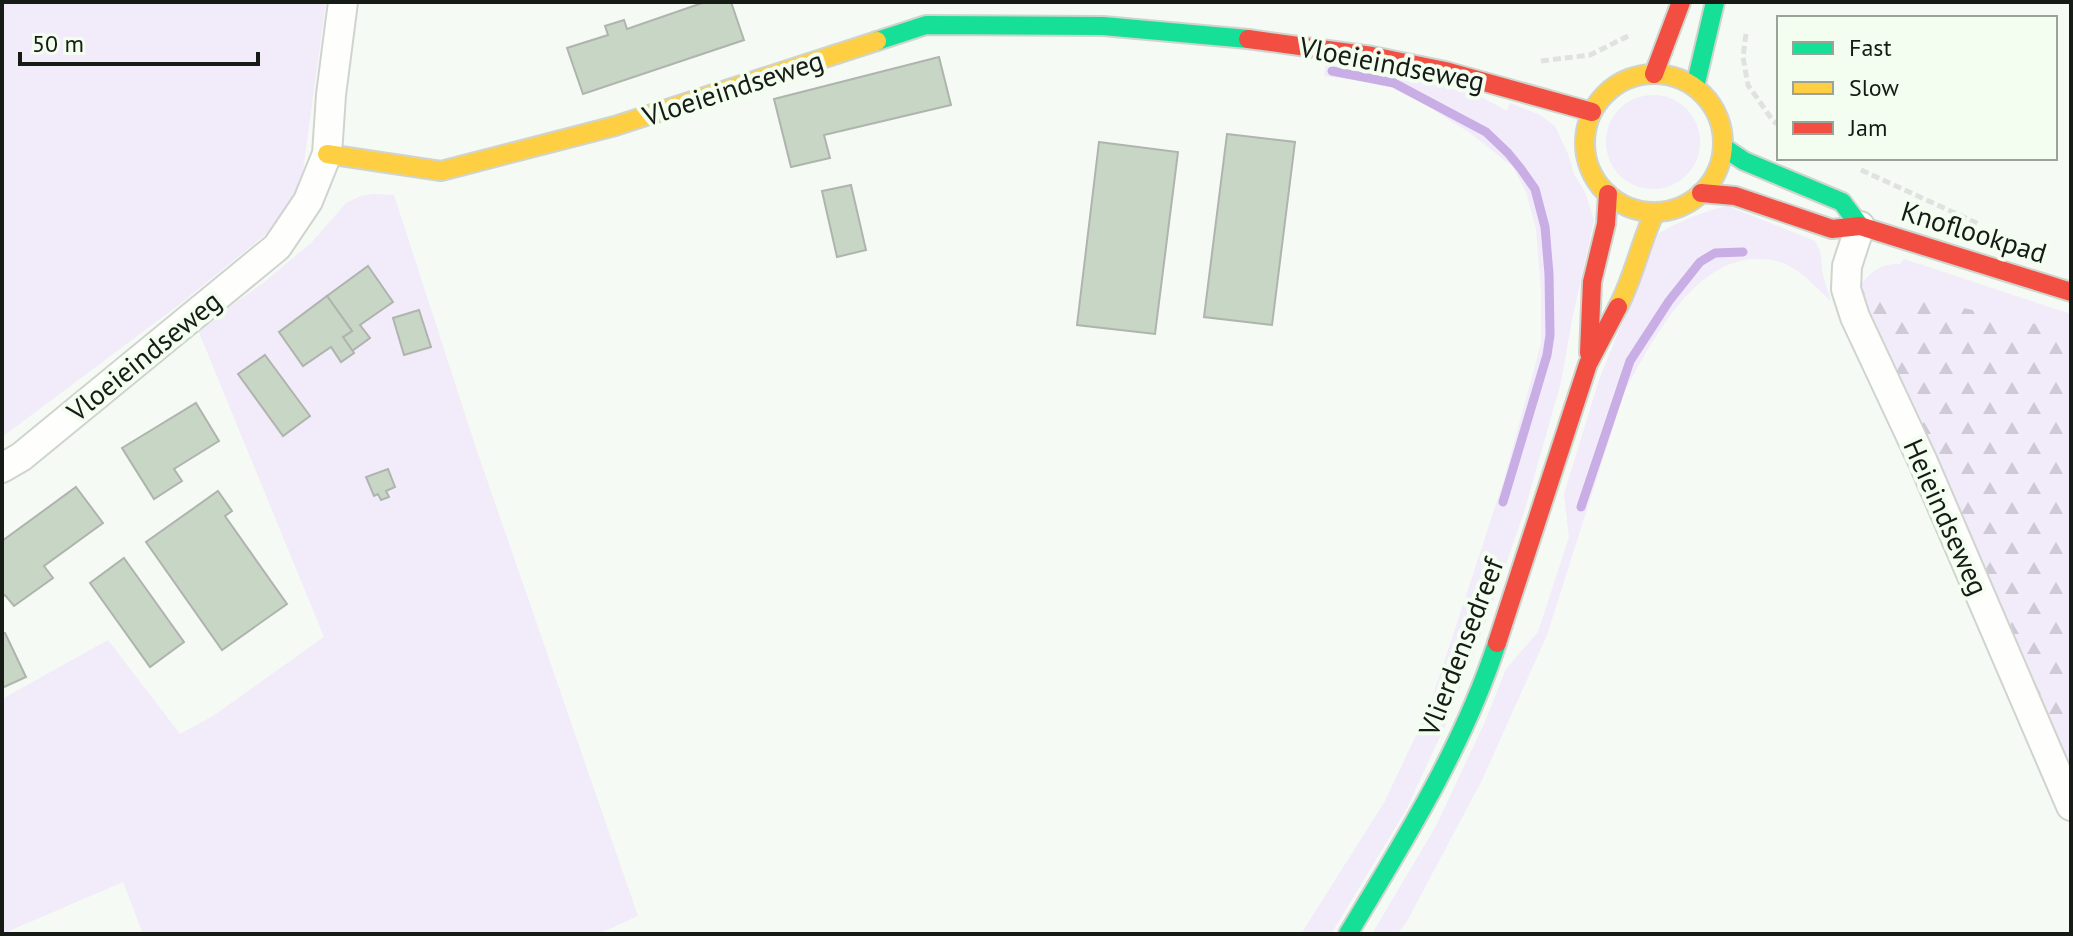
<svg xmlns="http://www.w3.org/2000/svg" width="2073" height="936" viewBox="0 0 2073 936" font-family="'PT Sans',sans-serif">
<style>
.green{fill:#f1ebfa}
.forest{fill:url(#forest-firs)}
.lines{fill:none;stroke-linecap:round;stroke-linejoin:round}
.stream{stroke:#c9ade5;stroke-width:9}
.building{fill:#c8d6c5;stroke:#afb4ae;stroke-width:2}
.street-casing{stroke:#cfd4ce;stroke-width:32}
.fast-casing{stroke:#cfd4ce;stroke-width:22}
.slow-casing{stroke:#cfd4ce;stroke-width:22}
.jam-casing{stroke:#cfd4ce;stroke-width:22}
.path{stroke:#e0e2e0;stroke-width:5;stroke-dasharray:8 4;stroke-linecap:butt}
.street{stroke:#fefefd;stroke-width:28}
.fast{stroke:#16e098;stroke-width:18}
.slow{stroke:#ffcf43;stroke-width:18}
.jam{stroke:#f24e42;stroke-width:18}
.labels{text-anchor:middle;stroke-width:8;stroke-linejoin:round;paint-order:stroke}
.street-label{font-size:28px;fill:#161b15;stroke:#f3fef0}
</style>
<defs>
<pattern id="forest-firs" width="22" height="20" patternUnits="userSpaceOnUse" patternTransform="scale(2)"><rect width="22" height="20" fill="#f1ebfa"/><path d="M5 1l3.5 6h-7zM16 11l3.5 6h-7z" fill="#cec9d5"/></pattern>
</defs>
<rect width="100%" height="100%" fill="#f5faf4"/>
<!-- green -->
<g class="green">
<path d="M2 2H326L302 178 296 192 271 230 180 304 2 437Z"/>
<path d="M1327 56 1479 96 1507 111 1510 103 1540 115 1555 126 1568 154 1574 174 1585 192 1594 220 1572 320 1561 382 1525 509 1488 616 1445 726 1406 810 1331 934H1301L1385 801 1429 708 1504 480 1541 343V291L1536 229 1526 192 1513 167 1470 133 1429 107 1384 84 1324 76Z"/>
<circle cx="1653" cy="142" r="47"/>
<path d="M373 194 394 195 477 451 638 916 598 934H143L123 882 2 934V699L108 640 180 734 213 716 324 637 198 330 263 283 311 243 346 203 361 196Z"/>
<path d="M1728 206 1815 241 1820 251 1823 276 1831 301C1815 287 1798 266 1776 261 1701 243 1653 339 1624 393L1547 635 1482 780 1406 923 1397 934H1372L1436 826 1484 724 1506 669 1538 632 1569 537 1564 494 1599 380 1658 234C1680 221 1703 211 1728 206Z"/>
<path d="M1904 259 2071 314V332L2011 318 1859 286C1872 272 1880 263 1900 264Z"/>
</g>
<!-- forest -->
<path class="forest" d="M1859 286 2011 318 2071 332V769L1934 457 1864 302Z"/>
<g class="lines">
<!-- stream -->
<g class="stream">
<path d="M1332 71 1394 83 1486 132 1508 153 1521 169 1535 189 1545 227 1549 274 1550 335 1547 355 1503 502"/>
<path d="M1581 507 1630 361 1669 301 1700 262 1715 253 1743 252"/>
</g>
</g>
<!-- building -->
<g class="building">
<path d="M705 2H731L744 40 583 94 567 48 608 35 605 26 624 20 627 29Z"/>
<path d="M939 57 951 105 824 135 830 158 791 167 774 99Z"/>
<path d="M1227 134 1295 142 1272 325 1204 317Z"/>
<path d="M1099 142 1178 152 1155 334 1077 325Z"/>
<path d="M851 185 866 250 837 257 822 191Z"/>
<path d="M368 266 393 302 360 325 370 338 352 351 343 337 352 331 327 296Z"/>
<path d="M327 296 352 331 343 337 354 353 341 362 331 347 303 366 279 332Z"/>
<path d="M419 310 431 347 404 355 393 318Z"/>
<path d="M265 355 310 416 283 436 238 374Z"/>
<path d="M196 403 219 441 174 469 182 481 154 499 122 448Z"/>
<path d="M388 469 395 487 386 491 389 497 381 500 378 494 374 496 366 477Z"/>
<path d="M76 487 103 523 44 566 53 578 14 606 5 595 2 597V541Z"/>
<path d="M218 491 232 511 225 516 287 604 222 650 146 542Z"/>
<path d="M124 558 184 642 150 667 90 583Z"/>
<path d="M5 633 26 677 2 688V634Z"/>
</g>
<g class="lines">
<!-- street casing -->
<g class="street-casing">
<g id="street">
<path d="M1860 226 1847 266 1846 289 1855 317 1923 462 2071 806"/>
<path d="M2 468 21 457 277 247 308 201 327 154 331 95 343 2"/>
</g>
</g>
<!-- fast casing -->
<g class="fast-casing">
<g id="fast">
<path d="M877 41 926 25 1103 26 1248 39"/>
<path d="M1695 87 1715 2"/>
<path d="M1723 147 1744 161 1842 202 1860 226"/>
<path d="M1348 934C1404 841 1463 747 1497 643"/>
</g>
</g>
<!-- slow casing -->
<g class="slow-casing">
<g id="slow">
<circle cx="1654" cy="143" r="69"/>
<path d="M327 154 441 171 615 126 877 41"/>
<path d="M1618 307C1634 277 1640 243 1655 212"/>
</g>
</g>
<!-- jam casing -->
<g class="jam-casing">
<g id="jam">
<path d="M1248 39 1372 56 1445 71 1592 112"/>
<path d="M1654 74 1681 2"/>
<path d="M1701 193 1735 196 1832 229 1860 226 2071 292"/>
<path d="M1589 353 1592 282 1606 224 1608 194"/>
<path d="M1497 643 1588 364 1618 307"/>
</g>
</g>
<!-- path -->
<g class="path">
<path d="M1746 34 1743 57 1748 85 1773 121 1779 125"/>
<path d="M1541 61 1590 55 1630 35"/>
<path d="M1861 170 1979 224"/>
</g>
<!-- street -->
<use href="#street" class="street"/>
<!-- fast -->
<use href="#fast" class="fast"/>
<!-- slow -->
<use href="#slow" class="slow"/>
<!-- jam -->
<use href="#jam" class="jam"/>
</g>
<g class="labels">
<!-- street labels -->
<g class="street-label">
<text transform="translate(1392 64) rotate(11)" y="10">Vloeieindseweg</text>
<text transform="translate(733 88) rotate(-18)" y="10">Vloeieindseweg</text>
<text transform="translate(1974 232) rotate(17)" y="10">Knoflookpad</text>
<text transform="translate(144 356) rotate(-39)" y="10">Vloeieindseweg</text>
<text transform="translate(1946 517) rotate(66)" y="10">Heieindseweg</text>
<text transform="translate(1461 647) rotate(-69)" y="10">Vlierdensedreef</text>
</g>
</g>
<!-- border -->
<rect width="2073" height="936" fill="none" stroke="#161b15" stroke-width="8"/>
<!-- legend -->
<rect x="1777" y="16" width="280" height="144" fill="#f3fef0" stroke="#9ba398" stroke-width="2"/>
<rect x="1793" y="42" width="40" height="12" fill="#16e098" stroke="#9ba398" stroke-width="2"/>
<text x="1849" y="56" font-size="24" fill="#161b15">Fast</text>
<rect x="1793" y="82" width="40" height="12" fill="#ffcf43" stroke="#9ba398" stroke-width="2"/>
<text x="1849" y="96" font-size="24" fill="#161b15">Slow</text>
<rect x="1793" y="122" width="40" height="12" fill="#f24e42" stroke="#9ba398" stroke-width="2"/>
<text x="1849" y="136" font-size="24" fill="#161b15">Jam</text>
<!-- scale -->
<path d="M20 52v12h238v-12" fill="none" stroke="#161b15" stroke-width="4"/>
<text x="32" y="52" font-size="24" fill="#161b15" stroke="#f3fef0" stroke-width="6" paint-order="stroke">50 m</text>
</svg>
